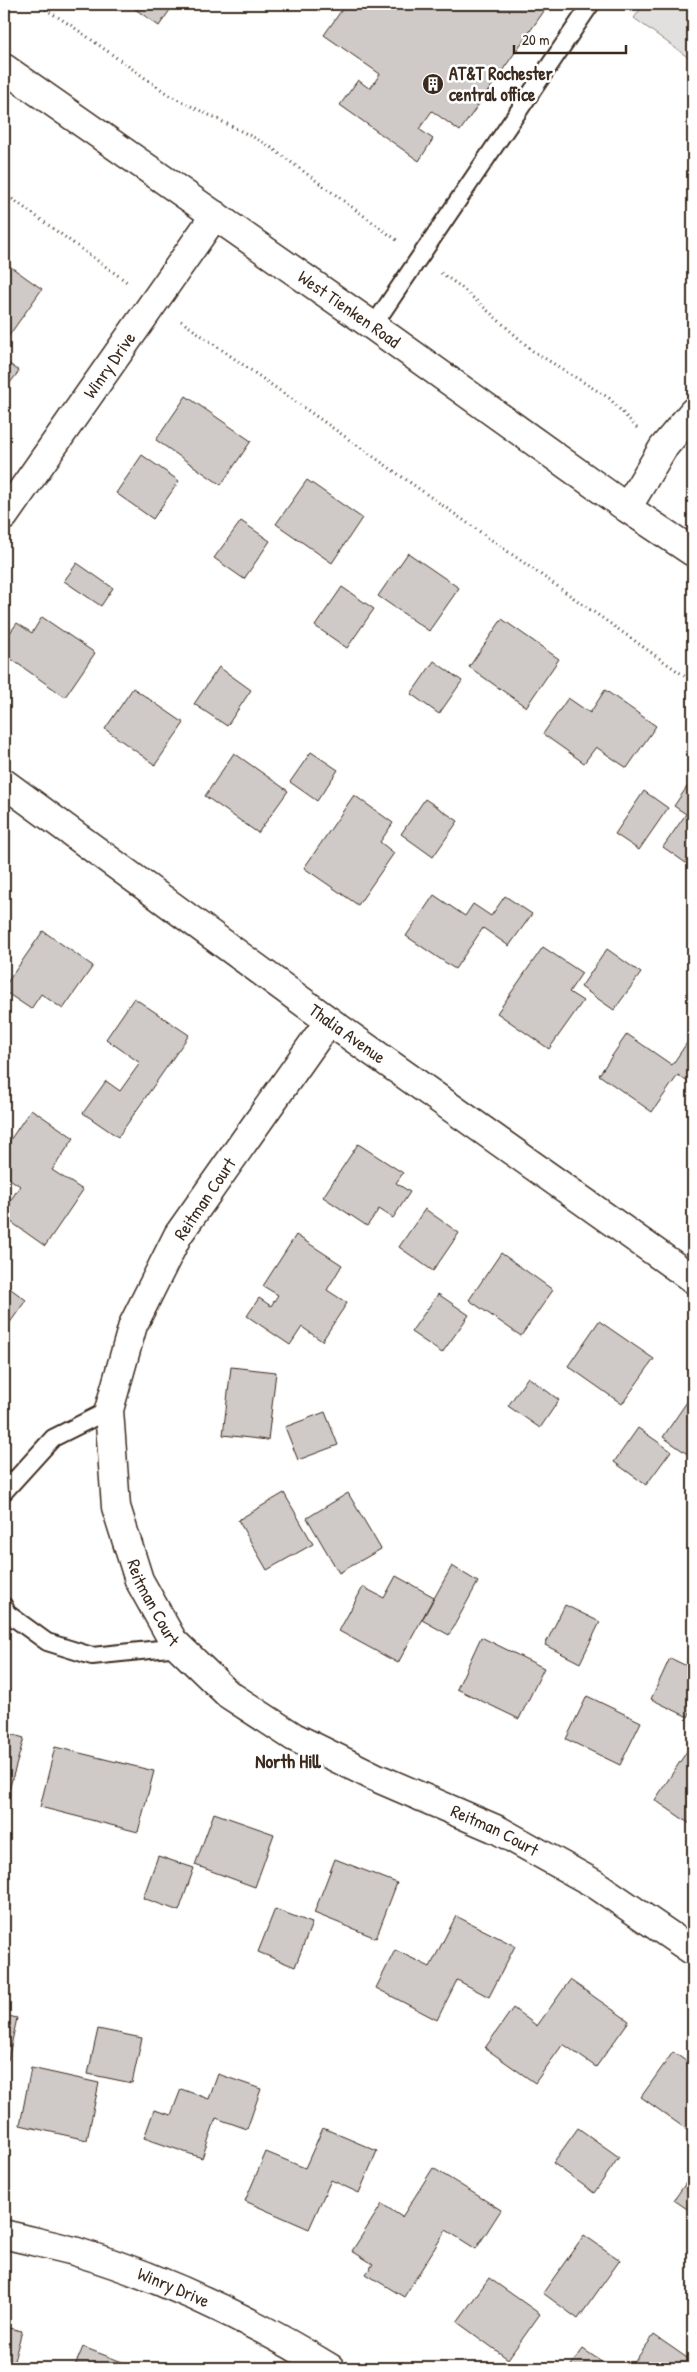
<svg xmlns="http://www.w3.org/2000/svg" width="697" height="2372" viewBox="0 0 697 2372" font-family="'Patrick Hand',sans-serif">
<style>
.green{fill:#e2e0de;stroke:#8e857e}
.building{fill:#cfcac7;stroke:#3b2a1e}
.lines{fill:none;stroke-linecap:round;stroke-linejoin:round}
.lane-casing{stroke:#3b2a1e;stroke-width:20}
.street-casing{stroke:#3b2a1e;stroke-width:31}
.secondary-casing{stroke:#3b2a1e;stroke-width:31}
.path{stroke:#3b2a1e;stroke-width:3;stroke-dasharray:1 4;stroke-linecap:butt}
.lane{stroke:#fff;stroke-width:16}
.street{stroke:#fff;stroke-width:28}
.secondary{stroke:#fff;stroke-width:28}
.labels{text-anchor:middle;stroke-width:5;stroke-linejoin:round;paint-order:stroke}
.poi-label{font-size:18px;font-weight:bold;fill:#3b2a1e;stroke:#fff;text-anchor:start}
.street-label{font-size:18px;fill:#3b2a1e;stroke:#fff}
.neighbourhood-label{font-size:19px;font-weight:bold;fill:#3b2a1e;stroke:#fff}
</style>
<rect width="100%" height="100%" fill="#fff"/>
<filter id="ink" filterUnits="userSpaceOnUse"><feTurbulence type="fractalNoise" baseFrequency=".02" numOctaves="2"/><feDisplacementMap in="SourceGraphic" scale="10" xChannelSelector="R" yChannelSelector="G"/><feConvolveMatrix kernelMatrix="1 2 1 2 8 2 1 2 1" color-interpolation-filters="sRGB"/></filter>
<g filter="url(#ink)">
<!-- green -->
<path class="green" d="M644 4H693V61L634 18Z"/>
<!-- building -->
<g class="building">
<path d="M128 4H174L159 26Z"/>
<path d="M346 4H549L460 131 432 111 419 129 433 139 419 161 340 105 358 80 370 89 380 74 324 35Z"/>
<path d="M4 262 42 289 8 337 4 335Z"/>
<path d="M4 360 19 371 4 391Z"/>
<path d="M186 396 251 441 221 485 156 440Z"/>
<path d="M142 455 179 481 153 519 116 493Z"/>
<path d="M307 480 362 518 332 563 276 524Z"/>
<path d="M241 521 270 541 244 579 214 558Z"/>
<path d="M408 553 459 588 429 631 378 596Z"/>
<path d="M77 563 113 588 101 606 64 581Z"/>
<path d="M342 587 374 609 347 648 315 626Z"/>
<path d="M42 617 95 653 65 697 4 654V641L17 623 32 633Z"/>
<path d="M502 619 559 659 526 707 469 667Z"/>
<path d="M434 661 462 681 439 714 411 694Z"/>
<path d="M219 667 251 690 227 726 194 704Z"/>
<path d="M133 688 184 723 155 765 105 729Z"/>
<path d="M605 690 656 726 627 768 596 747 584 763 543 734 568 698 590 713Z"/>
<path d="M311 752 338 770 317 801 290 782Z"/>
<path d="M234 753 288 791 258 833 205 796Z"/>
<path d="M693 778V868L663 847 686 814 674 806Z"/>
<path d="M644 791 668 808 639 850 615 834Z"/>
<path d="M354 795 393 823 380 842 394 853 358 905 304 868Z"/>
<path d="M425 799 458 821 433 857 401 834Z"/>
<path d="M434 895 465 916 473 904 491 916 505 896 532 914 509 946 483 928 455 969 406 936Z"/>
<path d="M43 931 93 966 63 1009 41 994 31 1009 4 991V987Z"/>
<path d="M543 947 582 973 569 992 583 1001 549 1049 497 1013Z"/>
<path d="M607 949 641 973 614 1010 581 987Z"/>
<path d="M134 998 189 1035 118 1137 83 1113 106 1081 120 1091 140 1063 106 1039Z"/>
<path d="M627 1034 672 1065 693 1034V1086L678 1075 652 1112 599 1075Z"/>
<path d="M31 1109 74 1138 52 1170 83 1190 45 1246 4 1217V1210L20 1186 4 1175V1149Z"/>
<path d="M358 1144 403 1173 396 1183 410 1192 393 1218 379 1209 367 1226 323 1197Z"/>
<path d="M425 1209 459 1233 433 1271 399 1247Z"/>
<path d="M296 1235 342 1265 327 1290 347 1303 322 1341 302 1327 290 1345 247 1316 259 1298 271 1306 278 1295 263 1286Z"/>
<path d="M501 1253 553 1290 521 1336 469 1300Z"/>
<path d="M4 1284 26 1300 4 1331Z"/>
<path d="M438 1294 469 1315 442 1353 411 1332Z"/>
<path d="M599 1321 654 1359 622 1404 568 1366Z"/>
<path d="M231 1367 276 1372 268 1440 223 1435Z"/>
<path d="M528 1377 559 1400 540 1428 508 1406Z"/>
<path d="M693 1393V1458L663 1437Z"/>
<path d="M325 1412 338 1445 298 1460 285 1427Z"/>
<path d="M638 1428 671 1451 646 1485 614 1462Z"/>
<path d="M284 1493 313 1544 267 1570 238 1520Z"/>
<path d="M348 1493 381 1549 339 1573 307 1518Z"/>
<path d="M452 1566 478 1582 449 1635 422 1620Z"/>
<path d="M396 1576 434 1597 398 1663 339 1631 363 1587 384 1598Z"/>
<path d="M565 1605 600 1622 580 1663 545 1645Z"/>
<path d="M481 1637 544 1668 519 1719 457 1689Z"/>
<path d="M670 1658 693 1669V1705L688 1717 651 1699Z"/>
<path d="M587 1696 641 1722 620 1765 566 1739Z"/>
<path d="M4 1732 24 1738 9 1790 4 1789Z"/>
<path d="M693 1742V1826L655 1800Z"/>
<path d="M55 1747 154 1771 138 1832 40 1807Z"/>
<path d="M214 1813 274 1834 255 1887 195 1865Z"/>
<path d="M158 1856 194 1868 179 1911 143 1898Z"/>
<path d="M335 1859 397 1883 376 1938 314 1913Z"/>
<path d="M275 1909 312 1923 295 1967 258 1952Z"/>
<path d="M456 1916 515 1946 489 1997 457 1980 437 2020 376 1988 395 1950 430 1967Z"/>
<path d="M570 1980 629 2021 596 2067 563 2044 535 2083 485 2048 513 2008 537 2026Z"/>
<path d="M4 2015 17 2018 8 2060 4 2059Z"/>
<path d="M98 2029 142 2038 132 2083 88 2074Z"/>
<path d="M673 2052 693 2066V2134L641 2097Z"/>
<path d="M31 2068 99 2083 87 2140 20 2125Z"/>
<path d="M218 2074 261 2089 247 2129 216 2118 202 2158 144 2138 154 2110 171 2115 181 2089 209 2099Z"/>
<path d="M323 2128 377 2151 359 2193 331 2180 309 2229 245 2201 266 2152 305 2168Z"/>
<path d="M578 2128 619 2157 594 2193 553 2163Z"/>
<path d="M433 2168 501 2210 476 2249 446 2230 404 2297 366 2274 373 2264 352 2251 382 2204 402 2217Z"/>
<path d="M693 2173V2213L674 2200Z"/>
<path d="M584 2235 620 2260 578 2319 543 2293Z"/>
<path d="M489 2278 540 2314 508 2359 457 2322Z"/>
<path d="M4 2327 22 2331 12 2368H4Z"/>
<path d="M654 2335 693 2362 689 2368H630Z"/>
<path d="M83 2347 138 2368H74Z"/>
<path d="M583 2349 611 2368H569Z"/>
</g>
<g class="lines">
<!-- lane casing -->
<g class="lane-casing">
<g id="lane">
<path d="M373 326 591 4"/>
<path d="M4 1492 53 1438 109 1410"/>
<path d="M4 1606 7 1613 47 1642 92 1656 179 1647"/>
</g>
</g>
<!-- street casing -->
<g class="street-casing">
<g id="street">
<path d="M627 508 663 448 693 412"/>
<path id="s1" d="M4 516 215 215"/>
<path id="s2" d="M4 783 329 1021 693 1279"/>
<path id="s3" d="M329 1021 178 1235 133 1325 109 1410 116 1507 139 1580 173 1641 228 1694 294 1737 375 1777 498 1830 595 1884 693 1951"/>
<path id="s4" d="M4 2234C27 2240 51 2245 74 2251 164 2278 250 2319 330 2368"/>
</g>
</g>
<!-- secondary casing -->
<g class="secondary-casing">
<g id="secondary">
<path id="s5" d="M4 68 373 326 627 508 693 552"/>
</g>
</g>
<!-- path -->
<g class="path">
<path d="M37 4 72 26 169 95 265 143 398 241"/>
<path d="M4 193 127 282"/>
<path d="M441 273 461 287 533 351 609 398 637 428"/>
<path d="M181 321 693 682"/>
</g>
<!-- lane -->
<use href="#lane" class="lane"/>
<!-- street -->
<use href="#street" class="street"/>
<!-- secondary -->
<use href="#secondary" class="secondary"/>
</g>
</g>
<!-- icons -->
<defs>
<g id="building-disc" transform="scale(1.125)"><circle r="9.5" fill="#3b2a1e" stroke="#fff"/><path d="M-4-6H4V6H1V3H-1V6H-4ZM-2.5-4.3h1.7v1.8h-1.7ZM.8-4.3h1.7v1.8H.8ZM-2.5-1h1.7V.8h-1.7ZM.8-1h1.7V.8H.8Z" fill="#fff"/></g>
</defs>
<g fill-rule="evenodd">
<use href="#building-disc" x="433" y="84"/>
</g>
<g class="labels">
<!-- poi labels -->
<g class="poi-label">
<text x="449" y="80">AT&amp;T Rochester<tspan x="449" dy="21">central office</tspan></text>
</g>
<!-- street labels -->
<g class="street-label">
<text dy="6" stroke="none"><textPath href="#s5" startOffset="421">West Tienken Road</textPath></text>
<text dy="6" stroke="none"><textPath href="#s1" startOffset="184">Winry Drive</textPath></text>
<text dy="6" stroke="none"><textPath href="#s2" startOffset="425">Thalia Avenue</textPath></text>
<text transform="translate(205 1199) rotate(-56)" y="6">Reitman Court</text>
<text dy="6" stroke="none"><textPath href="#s3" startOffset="651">Reitman Court</textPath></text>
<text dy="6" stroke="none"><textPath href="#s3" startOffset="1071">Reitman Court</textPath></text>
<text dy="6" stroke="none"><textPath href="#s4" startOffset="178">Winry Drive</textPath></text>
</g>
<!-- neighbourhood labels -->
<g class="neighbourhood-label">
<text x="288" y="1768">North Hill</text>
</g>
</g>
<!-- margin -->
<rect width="697" height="2372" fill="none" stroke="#fff" stroke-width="20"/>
<rect x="10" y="10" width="677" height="2352" fill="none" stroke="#3b2a1e" stroke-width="2" filter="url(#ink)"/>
<!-- scale -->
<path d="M514 45v8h112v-8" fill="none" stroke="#3b2a1e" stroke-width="2.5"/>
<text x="522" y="45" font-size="15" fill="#3b2a1e" stroke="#ffffff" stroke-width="4" paint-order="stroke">20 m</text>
</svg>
